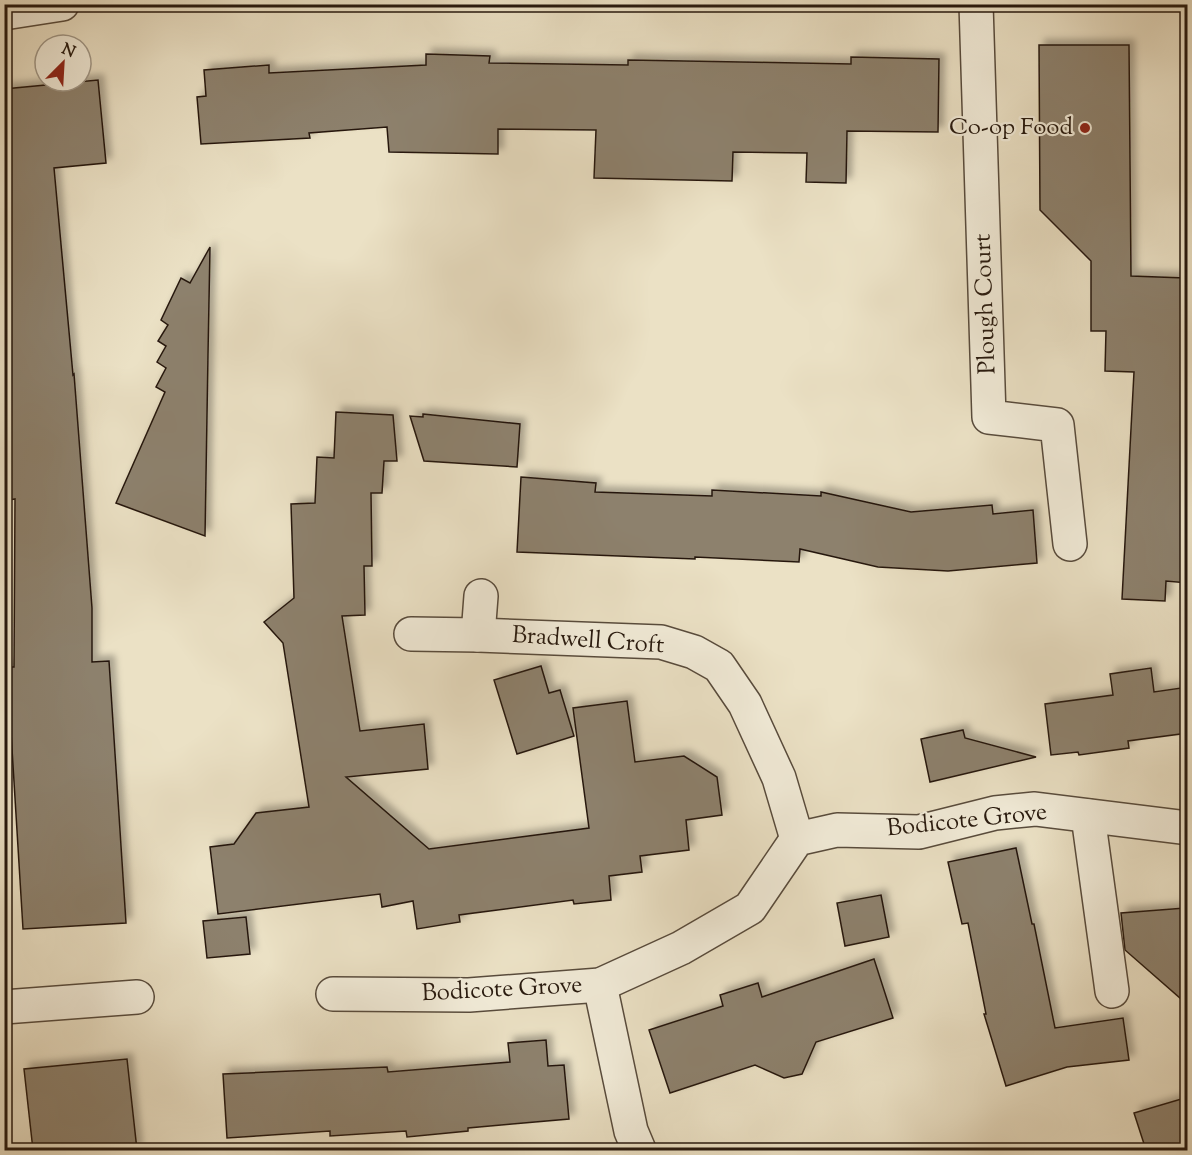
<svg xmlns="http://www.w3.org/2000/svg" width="1192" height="1155" viewBox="0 0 1192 1155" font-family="'Sorts Mill Goudy',serif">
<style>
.building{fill:#8d816d;stroke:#27190e;stroke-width:1.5;filter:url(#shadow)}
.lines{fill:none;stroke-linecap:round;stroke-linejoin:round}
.minor-casing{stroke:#584b3c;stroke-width:36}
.minor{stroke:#f2ecd9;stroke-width:33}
.poi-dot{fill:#8f2418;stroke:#f2ecd9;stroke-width:2}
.labels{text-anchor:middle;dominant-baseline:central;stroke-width:4.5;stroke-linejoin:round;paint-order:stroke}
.poi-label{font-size:24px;fill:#27190e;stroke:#f2ecd9;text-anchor:end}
.street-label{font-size:24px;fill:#27190e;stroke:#f2ecd9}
</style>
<defs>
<filter id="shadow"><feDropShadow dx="5.5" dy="-5.5" stdDeviation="3" flood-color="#0004"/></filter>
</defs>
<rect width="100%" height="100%" fill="#ebe1c5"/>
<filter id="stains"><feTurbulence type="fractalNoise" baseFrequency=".00333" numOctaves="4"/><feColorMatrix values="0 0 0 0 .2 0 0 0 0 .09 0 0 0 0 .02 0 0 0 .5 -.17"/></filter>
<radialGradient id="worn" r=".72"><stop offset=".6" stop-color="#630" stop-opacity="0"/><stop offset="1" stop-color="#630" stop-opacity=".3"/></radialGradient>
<g class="building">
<path d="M1039 45H1129L1131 276 1185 278 1183 389 1188 390V583L1166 581 1165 601 1122 599 1134 372 1105 371 1106 331H1091V261L1040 210Z"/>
<path d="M426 54 490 56 489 63 628 65V60L851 64V57L939 59 938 132 847 131 846 183 806 182 807 153 733 152 732 181 594 178 596 130 498 129V154L389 152 387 127 309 133 310 138 201 144 197 97 206 96 204 70 269 65V73L426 65Z"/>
<path d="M98 80 106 163 54 168 73 375 74 374 92 608V662L109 661 126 923 23 929 7 667H14L15 499 9 500 4 445V89Z"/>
<path d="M210 247 208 354 205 536 116 503 165 392 156 387 166 368 157 362 166 346 158 341 168 325 161 320 181 278 190 283Z"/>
<path d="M336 412 393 415 397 461H384L382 493H371L372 566H364L365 615 342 616 360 731 424 724 428 769 346 777 429 849 589 828 573 708 627 701 635 762 684 756 717 777 722 815 686 820 689 850 640 856 642 872 609 876 611 900 574 904 573 900 459 915 460 922 417 929 413 901 382 907 380 894 218 914 210 847 234 844 256 813 309 807 283 643 264 622 294 598 291 504 315 503 317 457 334 458Z"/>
<path d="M423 414 520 424 517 467 424 461 410 416 423 417Z"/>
<path d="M521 477 596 483 595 492 712 496V490L821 496V492L911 512 992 505 993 514 1033 510 1037 563 948 571 878 567 800 549 799 562 695 557V559L517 552Z"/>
<path d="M541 666 549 693 560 690 574 736 517 754 494 680Z"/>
<path d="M1151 668 1154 692 1188 687V733L1128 741 1129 748 1079 755 1078 752 1051 755 1045 704 1113 695 1110 674Z"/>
<path d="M963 730 965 738 1036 757 930 782 921 739Z"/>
<path d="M1016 848 1032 924H1034L1055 1028 1123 1018 1129 1060 1067 1067 1006 1086 984 1014H986L968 923 962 924 948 862Z"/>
<path d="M881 895 889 937 845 946 837 903Z"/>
<path d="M1185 908 1188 936V1005L1125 950 1121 913Z"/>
<path d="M246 917 250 954 207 958 203 921Z"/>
<path d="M874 959 893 1018 816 1042 802 1074 784 1078 755 1065 670 1093 649 1030 723 1006 720 995 758 983 762 997Z"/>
<path d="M546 1040 548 1066 564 1065 569 1119 468 1128V1131L407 1137 406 1131 330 1136V1131L227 1138 223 1074 387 1067 388 1072 510 1062 508 1043Z"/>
<path d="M127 1059 137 1150H33L24 1069Z"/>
<path d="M1188 1097V1150H1146L1134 1113Z"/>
</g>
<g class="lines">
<g class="minor-casing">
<g id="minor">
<path d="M976 4 989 417 1057 425 1070 544"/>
<path d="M4 13 62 4"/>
<path d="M481 596 478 635 661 642 694 652 719 666 745 704 779 778 797 839"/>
<path d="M411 634 478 635"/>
<path d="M1088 816 1112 991"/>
<path d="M600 985 631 1131 639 1150"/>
<path d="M333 994 469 995 600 985 681 948 750 908 797 839 837 830 919 832 995 813 1035 809 1188 828"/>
<path d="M4 1007 137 997"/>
</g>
</g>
<use href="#minor" class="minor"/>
</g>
<circle class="poi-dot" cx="1085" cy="128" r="6"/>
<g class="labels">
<g class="poi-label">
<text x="1073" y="128">Co-op Food</text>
</g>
<g class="street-label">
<text transform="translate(986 304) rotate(-92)">Plough Court</text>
<text transform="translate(588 641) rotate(4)">Bradwell Croft</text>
<text transform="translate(967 821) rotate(-6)">Bodicote Grove</text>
<text transform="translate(502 990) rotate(-3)">Bodicote Grove</text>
</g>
</g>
<rect width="1192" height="1155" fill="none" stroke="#ebe1c5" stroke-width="24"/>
<rect x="6" y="6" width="1180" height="1143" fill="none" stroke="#27190e" stroke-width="3"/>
<rect x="12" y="12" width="1168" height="1131" fill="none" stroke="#27190e" stroke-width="1.5"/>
<g transform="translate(63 63) rotate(24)"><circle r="28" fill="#f2ecd9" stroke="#a19888" stroke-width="1.5"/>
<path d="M0-4.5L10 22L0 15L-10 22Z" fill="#8f2418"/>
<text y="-9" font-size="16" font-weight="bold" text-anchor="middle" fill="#27190e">N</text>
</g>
<rect width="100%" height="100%" filter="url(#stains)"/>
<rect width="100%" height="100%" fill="url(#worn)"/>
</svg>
